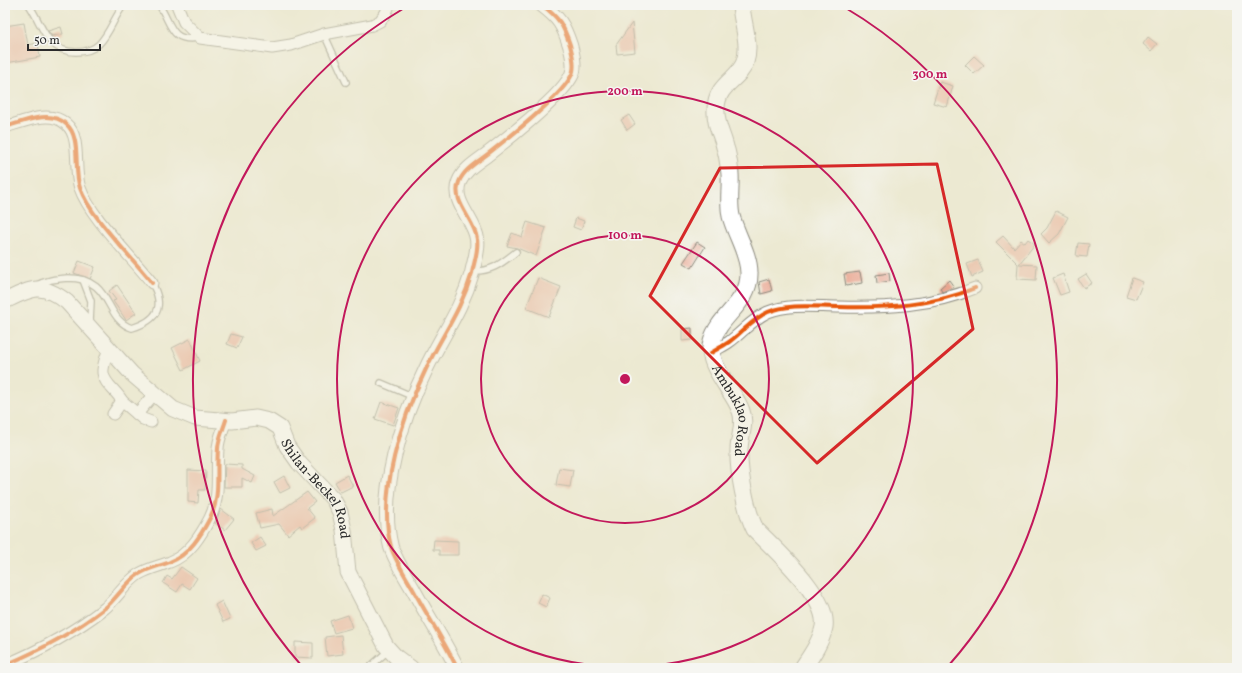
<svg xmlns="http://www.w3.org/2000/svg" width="1242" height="673" viewBox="0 0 1242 673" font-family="Vollkorn,serif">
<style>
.building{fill:#e9a58f}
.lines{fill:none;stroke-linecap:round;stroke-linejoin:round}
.service-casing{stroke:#8c8a7e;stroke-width:8}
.minor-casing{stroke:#8c8a7e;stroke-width:13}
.tertiary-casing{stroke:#8c8a7e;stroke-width:16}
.secondary-casing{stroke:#8c8a7e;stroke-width:17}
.primary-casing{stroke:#8c8a7e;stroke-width:19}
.service{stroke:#fff;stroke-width:5.5}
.minor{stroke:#fff;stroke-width:11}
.tertiary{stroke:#fff;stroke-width:14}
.secondary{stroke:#fff;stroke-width:15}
.primary{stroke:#fff;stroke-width:17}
.cycleway-casing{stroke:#f6f6f2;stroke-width:6}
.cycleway{stroke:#e8590c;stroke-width:4}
.marked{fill:none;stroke:#d62828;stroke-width:3;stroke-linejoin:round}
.ring{fill:none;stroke:#c2185b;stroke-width:2}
.labels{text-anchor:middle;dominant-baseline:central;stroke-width:3;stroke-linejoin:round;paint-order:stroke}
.street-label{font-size:14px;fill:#2b2b2b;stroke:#f6f6f2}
.centre{fill:#c2185b;stroke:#f6f6f2;stroke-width:2}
.ring-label{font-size:12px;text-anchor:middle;font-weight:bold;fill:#c2185b;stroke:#f6f6f2;stroke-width:3;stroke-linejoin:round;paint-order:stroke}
</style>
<rect width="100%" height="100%" fill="#f6f6f2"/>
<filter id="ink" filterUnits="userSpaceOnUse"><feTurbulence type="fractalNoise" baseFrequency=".025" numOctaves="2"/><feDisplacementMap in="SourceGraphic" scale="8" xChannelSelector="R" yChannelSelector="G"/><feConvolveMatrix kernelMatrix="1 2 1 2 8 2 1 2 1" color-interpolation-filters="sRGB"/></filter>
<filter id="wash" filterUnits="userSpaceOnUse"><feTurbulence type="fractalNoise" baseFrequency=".012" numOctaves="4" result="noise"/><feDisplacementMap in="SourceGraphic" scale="16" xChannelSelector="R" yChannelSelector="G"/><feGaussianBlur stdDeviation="0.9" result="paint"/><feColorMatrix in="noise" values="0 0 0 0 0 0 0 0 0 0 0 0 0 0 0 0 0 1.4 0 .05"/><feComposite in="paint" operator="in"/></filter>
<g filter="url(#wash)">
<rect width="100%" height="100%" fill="#ece9d2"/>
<g id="blocks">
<g class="building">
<path d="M24 23 28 45 38 43 40 57 6 63 5 26Z"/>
<path d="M632 23 635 52 617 54 616 45Z"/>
<path d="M61 27 63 34 52 36 48 31Z"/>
<path d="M1148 37 1157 44 1151 51 1143 44Z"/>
<path d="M974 56 984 65 974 74 965 65Z"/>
<path d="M940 82 953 86 947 107 933 103Z"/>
<path d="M629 115 635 124 627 130 621 120Z"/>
<path d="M1056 211 1068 217 1059 234 1049 243 1041 234 1047 228Z"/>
<path d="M576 218 584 221 581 230 573 227Z"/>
<path d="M527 222 546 228 536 256 517 248 507 246 512 233 522 237Z"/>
<path d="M1003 236 1014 248 1021 240 1025 243 1028 239 1035 244 1019 264 1037 265 1036 280 1017 279 1018 264 996 242Z"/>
<path d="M697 242 705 247 692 268 683 263Z"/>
<path d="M1078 243 1089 244 1087 257 1076 256Z"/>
<path d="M978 260 983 272 972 277 967 264Z"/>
<path d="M79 261 95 267 90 279 74 273Z"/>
<path d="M860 272 862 283 846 286 844 274Z"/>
<path d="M889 273 890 281 877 283 876 275Z"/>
<path d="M1063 274 1069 292 1060 295 1053 278Z"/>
<path d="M1086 274 1092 283 1084 288 1078 279Z"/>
<path d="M538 278 561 287 549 317 526 308Z"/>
<path d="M1132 278 1143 282 1136 299 1126 296Z"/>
<path d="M769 279 772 291 761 294 759 282Z"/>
<path d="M949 280 954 287 942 292 940 288Z"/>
<path d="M117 285 136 313 126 320 113 301 116 300 109 291Z"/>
<path d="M692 328V340L682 341V329Z"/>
<path d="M231 334 242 337 237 348 227 344Z"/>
<path d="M190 339 200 361 183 370 172 348Z"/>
<path d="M381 402 399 408 393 425 375 419Z"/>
<path d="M225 464 242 465V469L255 476 252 483 242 478V487H224Z"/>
<path d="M559 468 573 470 570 487 556 485Z"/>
<path d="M188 470 206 471 205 490H199L198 503 188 502Z"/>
<path d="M347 475 353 486 341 492 335 482Z"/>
<path d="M284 476 290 488 280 493 274 482Z"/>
<path d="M307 492 315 502 307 508 315 518 302 528 300 525 288 535 279 524 260 528 256 513 272 509 273 516Z"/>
<path d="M221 509 234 519 225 530 215 523Z"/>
<path d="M260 537 266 546 256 551 251 543Z"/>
<path d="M434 540 458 541V555H439V550H433Z"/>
<path d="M181 567 197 578 190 589 182 584 177 592 163 583 167 576 172 579Z"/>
<path d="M542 594 550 598 546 607 538 603Z"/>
<path d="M222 601 230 619 223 622 215 605Z"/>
<path d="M348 615 352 628 334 633 330 621Z"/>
<path d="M341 635 343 654 327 656 325 637Z"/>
<path d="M295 642 313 643V658L295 657Z"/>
</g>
</g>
</g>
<g filter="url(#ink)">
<use href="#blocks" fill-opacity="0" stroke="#8c8a7e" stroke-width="1"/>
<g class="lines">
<g class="service-casing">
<g id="service">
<path d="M29 5C43 25 46 52 76 52 84 52 93 50 99 44 110 33 114 17 124 5"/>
<path d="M159 5C172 24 170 43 199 38"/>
<path d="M324 34 346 82"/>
<path d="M472 271C492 272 502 263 516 252"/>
<path d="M83 280 91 301 90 322"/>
<path d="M35 286C45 280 56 279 68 278 114 278 103 319 132 328 158 320 165 307 152 283"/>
<path d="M381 383 414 397"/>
<path d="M371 666 389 650"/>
</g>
</g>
<g class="minor-casing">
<g id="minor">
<path d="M177 5 184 22 200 38 272 48 291 45 324 34 372 25 380 21 386 13 389 5"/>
<path d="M5 127C23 122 50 109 66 124 82 137 73 169 80 188 90 217 132 257 152 283"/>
<path d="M109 348C107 355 102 366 103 373 104 384 117 391 122 401L113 414"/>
<path d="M711 353C717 349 723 346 729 342 742 333 752 319 768 312 790 303 816 307 840 307 885 308 933 306 975 288"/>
<path d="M122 401 143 419 151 422"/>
<path d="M137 414 154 394"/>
<path d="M5 665C41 650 74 632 105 608 117 598 126 582 139 574 149 568 160 566 170 562 189 555 201 535 210 518 221 496 216 473 218 449 218 440 223 430 226 420"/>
</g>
</g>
<g class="tertiary-casing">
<path id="tertiary" d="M457 668C444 641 428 617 414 591 406 577 396 562 391 547 377 493 402 418 426 369 442 335 461 311 472 273 474 262 479 250 477 239 475 220 451 202 459 182 464 169 479 161 489 153 507 139 569 91 573 71 575 62 572 53 570 45 563 24 559 18 542 5"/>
</g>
<g class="secondary-casing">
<g id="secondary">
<path id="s1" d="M5 301C32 288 41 282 67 302L132 374 173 409 195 418 232 421 256 418 269 421 280 428 287 446 299 463 333 499 340 512 344 530 348 572 386 646 396 657 411 668"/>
</g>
</g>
<g class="primary-casing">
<g id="primary">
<path id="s2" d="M741 5C742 23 751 44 745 62 739 80 716 84 716 109 715 124 722 134 725 147 728 155 729 165 730 174 731 187 728 202 731 216 736 235 749 254 749 273 750 303 719 315 712 341 705 365 734 390 741 411 746 424 739 437 739 450 738 470 746 512 755 529 775 550 829 597 824 627 821 642 811 656 803 668"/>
</g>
</g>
<use href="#service" class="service"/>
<use href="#minor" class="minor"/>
<use href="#tertiary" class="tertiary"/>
<use href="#secondary" class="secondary"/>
<use href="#primary" class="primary"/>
<g class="cycleway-casing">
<g id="cycleway">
<path d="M5 127C23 122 50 109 66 124 82 137 73 169 80 188 90 217 132 257 152 283"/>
<path d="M711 353C717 349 723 346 729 342 742 333 752 319 768 312 790 303 816 307 840 307 885 308 933 306 975 288"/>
<path d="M5 665C41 650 74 632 105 608 117 598 126 582 139 574 149 568 160 566 170 562 189 555 201 535 210 518 221 496 216 473 218 449 218 440 223 430 226 420"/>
<path d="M457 668C444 641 428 617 414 591 406 577 396 562 391 547 377 493 402 418 426 369 442 335 461 311 472 273 474 262 479 250 477 239 475 220 451 202 459 182 464 169 479 161 489 153 507 139 569 91 573 71 575 62 572 53 570 45 563 24 559 18 542 5"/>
</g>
</g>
<use href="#cycleway" class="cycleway"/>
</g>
</g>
<path d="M0 0H1242V673H0ZM937 164 973 329 817 463 650 296 720 168Z" fill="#ece9d2" fill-opacity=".55" fill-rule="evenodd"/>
<path class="marked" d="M937 164 973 329 817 463 650 296 720 168Z"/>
<g class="ring">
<circle cx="625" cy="379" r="144"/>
<circle cx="625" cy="379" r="288"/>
<path d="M301 665A432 432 0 0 1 406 7M844 7A432 432 0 0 1 949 665"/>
</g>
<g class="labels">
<g class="street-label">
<text stroke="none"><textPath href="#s2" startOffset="437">Ambuklao Road</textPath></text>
<text stroke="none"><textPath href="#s1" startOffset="402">Shilan-Beckel Road</textPath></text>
</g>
</g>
<circle cx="625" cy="379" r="6" class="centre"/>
<g class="ring-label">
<text x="930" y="78">300 m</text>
<text x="625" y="95">200 m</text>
<text x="625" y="239">100 m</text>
</g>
<rect width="1242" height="673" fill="none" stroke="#f6f6f2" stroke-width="20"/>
<path d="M28 44v6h72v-6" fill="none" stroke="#2b2b2b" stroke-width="2"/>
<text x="34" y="44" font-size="12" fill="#2b2b2b" stroke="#f6f6f2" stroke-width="3" paint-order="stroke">50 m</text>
</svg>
